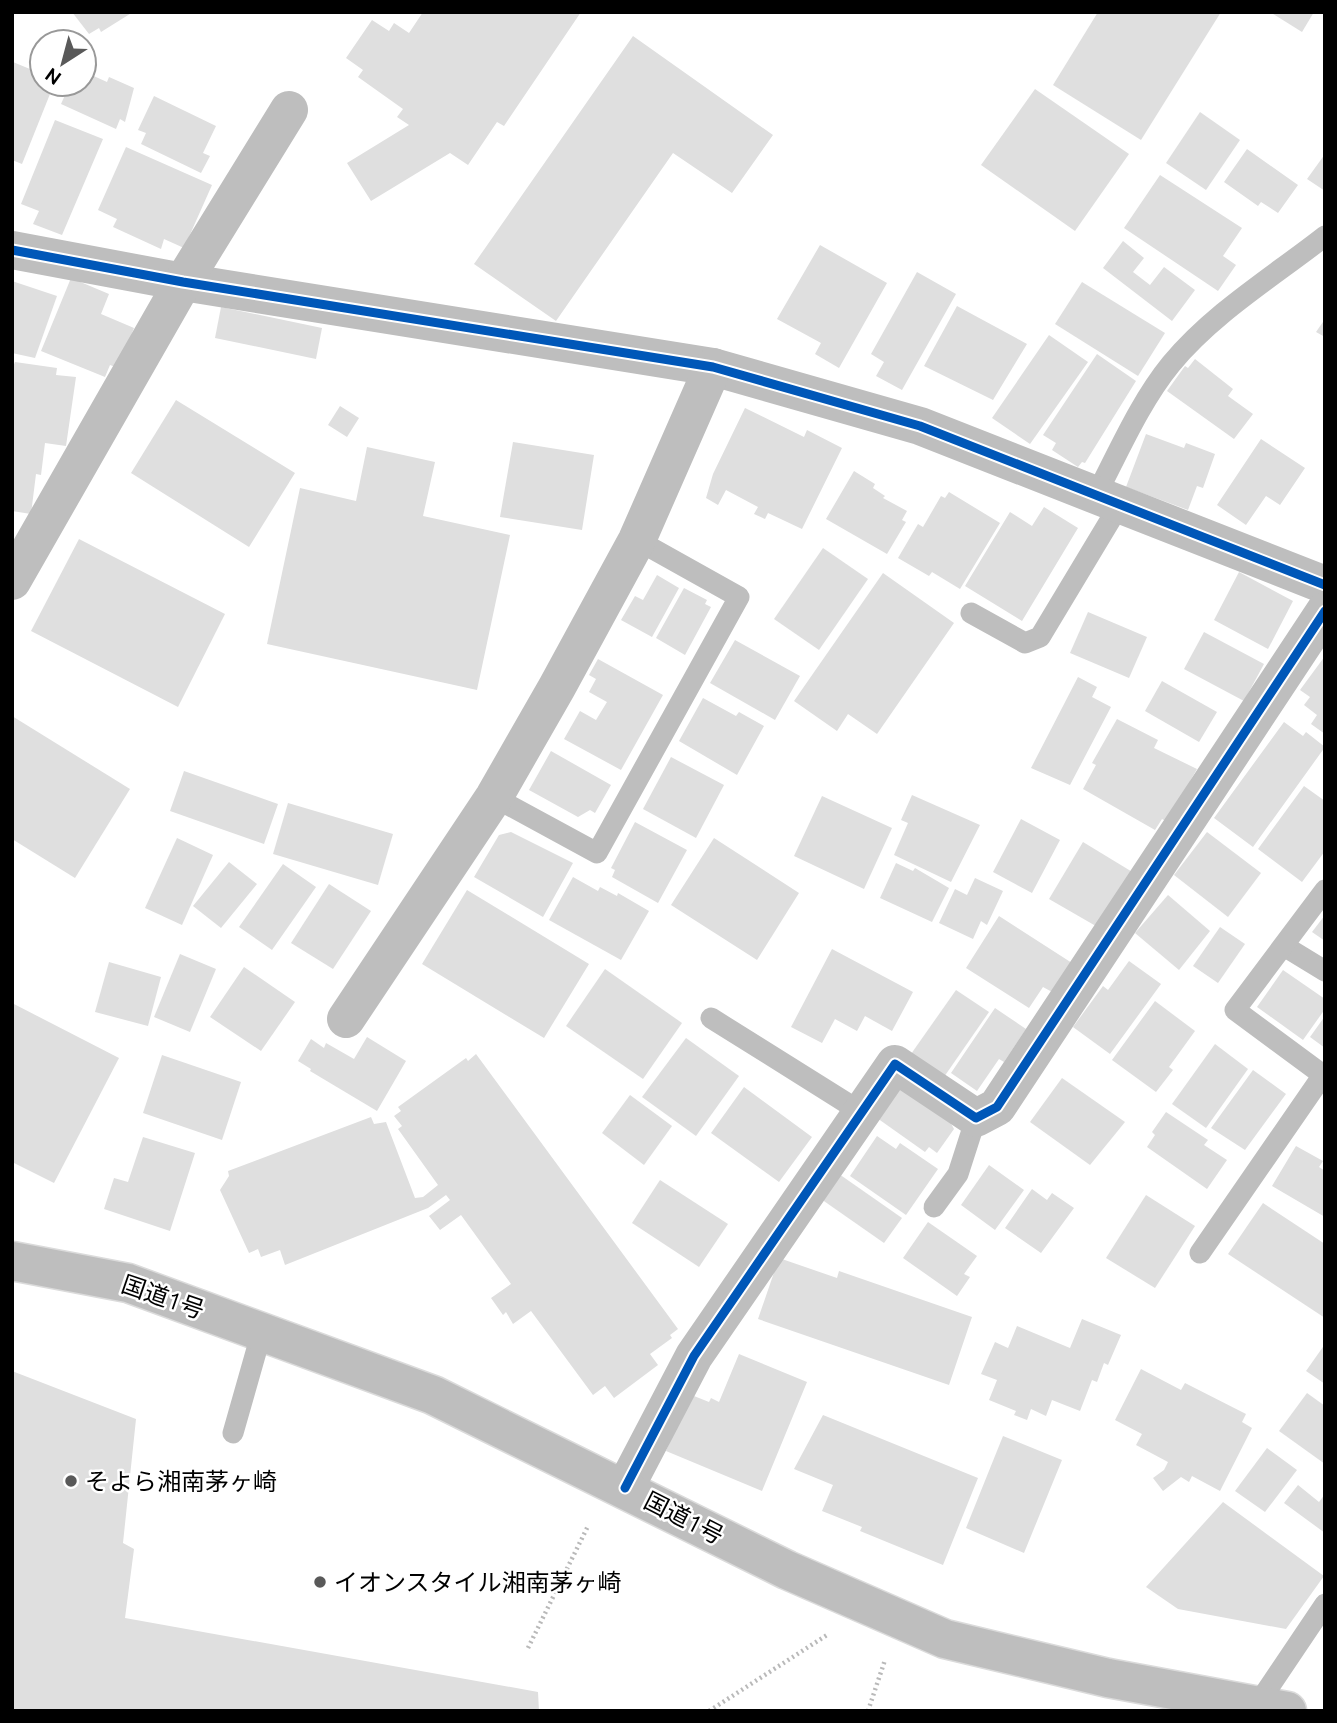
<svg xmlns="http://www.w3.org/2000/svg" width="1337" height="1723" viewBox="0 0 1337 1723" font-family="Ubuntu,'Noto Sans JP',sans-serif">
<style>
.building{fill:#dfdfdf}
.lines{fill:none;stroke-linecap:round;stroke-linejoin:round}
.highway-casing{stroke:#dbdbdb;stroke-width:41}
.path{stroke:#b9b9b9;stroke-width:4.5;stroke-dasharray:2 3.5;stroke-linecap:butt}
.lane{stroke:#bebebe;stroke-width:21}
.street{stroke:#bebebe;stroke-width:38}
.highway{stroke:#bebebe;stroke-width:38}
.cycleway-casing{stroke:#fff;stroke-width:13}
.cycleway{stroke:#0057b8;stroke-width:9}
.poi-dot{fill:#595959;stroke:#fff;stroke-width:2.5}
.labels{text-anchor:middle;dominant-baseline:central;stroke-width:5;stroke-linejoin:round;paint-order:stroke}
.street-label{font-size:24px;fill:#000;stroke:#fff}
.poi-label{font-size:24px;fill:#000;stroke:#fff;text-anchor:start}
</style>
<rect width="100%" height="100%" fill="#fff"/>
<g class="building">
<path d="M72 12H133L101 32 99 28 89 34Z"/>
<path d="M423 12H581L504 126 497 122 468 165 450 153 371 201 347 163 409 125 397 117 403 109 358 77 363 70 346 58 372 20 389 31 394 23 409 33Z"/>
<path d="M1098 12H1221L1141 140 1053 85Z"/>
<path d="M1270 12H1314L1302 32Z"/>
<path d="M633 36 773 135 732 193 673 153 556 321 474 264Z"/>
<path d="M13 62 42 74V84H54L22 164 12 160Z"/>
<path d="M87 73 107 82 109 77 134 88 125 122 120 119 116 129 61 104 70 84H84Z"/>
<path d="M1035 89 1129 154 1075 231 981 165Z"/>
<path d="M154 96 216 126 203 153 210 156 201 173 141 144 146 133 138 130Z"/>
<path d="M1200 112 1240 140 1206 190 1166 163Z"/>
<path d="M55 120 103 139 62 235 33 224 39 211 21 204Z"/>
<path d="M126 147 212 185 184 248 164 239 161 249 113 227 117 219 98 210Z"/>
<path d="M1247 149 1298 185 1278 213 1261 202 1258 206 1224 182Z"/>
<path d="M1325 154V191L1307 179Z"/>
<path d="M1160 175 1242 228 1223 256 1236 265 1218 291 1124 228Z"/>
<path d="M1123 241 1144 258 1133 272 1150 285 1164 267 1195 290 1172 321 1103 268Z"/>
<path d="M820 245 887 283 839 368 815 354 821 343 777 319Z"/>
<path d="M917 272 956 294 902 390 876 376 884 362 871 354Z"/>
<path d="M71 278 109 294 101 314 134 328 118 368 110 365 105 377 41 351Z"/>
<path d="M12 281 57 296 35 358 12 353Z"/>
<path d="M1082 282 1165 333 1138 376 1055 324Z"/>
<path d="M957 306 1027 344 993 400 924 366Z"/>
<path d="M221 307 322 328 316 359 215 338Z"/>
<path d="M1325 319V337L1316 332Z"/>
<path d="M1049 335 1088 362 1030 444 992 418Z"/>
<path d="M1097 354 1136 381 1085 463 1082 462 1078 467 1052 450 1056 443 1043 435Z"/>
<path d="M1195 359 1233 389 1228 396 1253 414 1234 439 1167 391 1185 366 1188 368Z"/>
<path d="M15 362 57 368 56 375 76 377 66 446 45 443 41 475 36 474 31 514 12 511V369Z"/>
<path d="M176 400 295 473 249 547 131 473Z"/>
<path d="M340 406 359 418 347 437 328 425Z"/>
<path d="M745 408 804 437 807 430 842 448 802 529 768 513 765 519 754 514 758 507 726 490 718 505 706 498 713 474Z"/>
<path d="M1146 434 1184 448 1186 443 1215 454 1203 488 1197 486 1188 510 1126 487Z"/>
<path d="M1261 439 1305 468 1280 505 1266 496 1246 525 1217 505Z"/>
<path d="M513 442 594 455 582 530 500 517Z"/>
<path d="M367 447 435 462 423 516 510 535 477 690 267 644 300 488 356 501Z"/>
<path d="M854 471 875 484 873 488 885 496 883 498 907 511 902 520 906 522 887 554 826 519Z"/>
<path d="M949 492 1000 523 960 589 932 572 929 576 898 558 918 524 923 527 941 496 945 498Z"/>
<path d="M1044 507 1078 528 1022 621 965 586 1010 512 1032 526Z"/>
<path d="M79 539 225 614 178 707 31 631Z"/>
<path d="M823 548 868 579 819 650 774 619Z"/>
<path d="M1239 572 1293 601 1268 649 1214 620Z"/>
<path d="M883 573 954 623 877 734 848 714 837 731 794 701Z"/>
<path d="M657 575 679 588 652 637 621 620 635 596 643 600Z"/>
<path d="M684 588 707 600 705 604 711 607 685 655 656 638Z"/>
<path d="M1088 612 1147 637 1129 678 1070 653Z"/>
<path d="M1204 632 1264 664 1244 701 1184 669Z"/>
<path d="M735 640 800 676 775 720 710 683Z"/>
<path d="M1325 656V734L1311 724 1317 715 1304 705 1310 697 1300 690Z"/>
<path d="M598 659 663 695 621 770 564 739 580 711 596 720 607 702 589 692 596 679 589 675Z"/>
<path d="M1078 677 1097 687 1092 697 1111 707 1070 785 1031 768Z"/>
<path d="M1162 681 1217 712 1199 742 1145 711Z"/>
<path d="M703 698 736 716 739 712 764 726 737 775 679 741Z"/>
<path d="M12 716 130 789 75 878 12 839Z"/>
<path d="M1117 719 1158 740 1154 748 1197 769 1190 781 1194 783 1171 824 1162 819 1155 830 1083 789 1096 765 1092 763Z"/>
<path d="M1284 722 1303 736 1306 732 1325 747 1253 847 1214 818Z"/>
<path d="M551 751 611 785 595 813 590 810 578 817 529 790Z"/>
<path d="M671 757 724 785 696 838 643 809Z"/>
<path d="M184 771 278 804 264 844 170 811Z"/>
<path d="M1304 786 1325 801V851L1302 882 1258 849Z"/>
<path d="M912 795 980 825 951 882 894 855 908 823 901 820Z"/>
<path d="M822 796 892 828 864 889 794 856Z"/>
<path d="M288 803 393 834 378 885 273 854Z"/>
<path d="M1021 819 1060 840 1032 893 993 872Z"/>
<path d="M635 822 687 850 658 903 612 877 615 870 611 868Z"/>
<path d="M511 832 573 863 543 917 474 877 499 835Z"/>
<path d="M1207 832 1261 873 1228 917 1174 875Z"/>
<path d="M177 838 213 855 182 925 145 908Z"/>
<path d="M714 838 799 893 757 960 671 905Z"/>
<path d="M1083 842 1134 873 1101 929 1049 899Z"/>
<path d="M229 862 257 884 221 928 193 906Z"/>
<path d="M896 863 913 871 915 868 949 888 932 922 880 898Z"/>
<path d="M283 864 316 887 272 950 239 927Z"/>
<path d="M573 877 598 891 600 887 617 896 618 893 649 911 621 960 549 920Z"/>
<path d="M975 878 1003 891 987 925 981 921 973 939 939 923 955 889 967 895Z"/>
<path d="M329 884 371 911 333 969 291 943Z"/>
<path d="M467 890 589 964 544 1038 422 964Z"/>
<path d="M1168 895 1210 931 1179 970 1135 933Z"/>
<path d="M1325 915V941L1312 932Z"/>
<path d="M999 916 1072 963 1054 993 1043 987 1029 1008 966 968Z"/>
<path d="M1220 927 1245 944 1218 983 1193 966Z"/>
<path d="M832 949 913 992 892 1031 865 1016 857 1031 835 1019 822 1043 791 1027Z"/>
<path d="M180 954 216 969 190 1032 154 1017Z"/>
<path d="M1129 961 1161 984 1110 1054 1073 1027 1103 986 1108 990Z"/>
<path d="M109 962 161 977 148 1026 95 1012Z"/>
<path d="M244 967 295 1002 261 1051 210 1017Z"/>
<path d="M605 969 682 1023 643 1079 566 1026Z"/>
<path d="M1283 970 1325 999V1009L1303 1040 1257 1007Z"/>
<path d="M956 990 989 1012 944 1077 911 1054Z"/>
<path d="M1155 1001 1195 1031 1169 1067 1173 1070 1156 1092 1112 1060Z"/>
<path d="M12 1003 119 1058 54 1183 12 1162Z"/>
<path d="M995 1008 1026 1029 1004 1062 999 1059 977 1091 951 1073Z"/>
<path d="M1325 1016V1048L1310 1037Z"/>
<path d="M367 1037 406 1061 377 1111 310 1071 311 1069 298 1061 311 1039 324 1048 326 1043 354 1059Z"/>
<path d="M686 1038 739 1076 696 1136 642 1097Z"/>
<path d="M1215 1044 1248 1069 1206 1128 1172 1104Z"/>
<path d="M476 1054 678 1329 670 1335 672 1338 650 1354 658 1365 614 1398 605 1386 593 1395 531 1311 513 1324 506 1312 503 1315 491 1298 511 1284 461 1215 440 1230 429 1216 450 1200 446 1195 428 1208 285 1265 280 1250 261 1257 258 1249 249 1253 220 1190 229 1176 228 1171 371 1117 374 1124 386 1122 415 1198 423 1197 438 1185 398 1129 402 1126 394 1116 401 1111 398 1107 466 1058 468 1061Z"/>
<path d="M162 1055 241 1082 222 1140 143 1113Z"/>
<path d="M1253 1070 1286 1094 1245 1150 1211 1128Z"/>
<path d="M1062 1078 1125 1122 1090 1165 1030 1122Z"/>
<path d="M900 1086 948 1118 954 1129 937 1153 929 1147 925 1152 877 1118Z"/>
<path d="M744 1087 812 1137 779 1182 711 1133Z"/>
<path d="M630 1095 672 1126 644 1165 602 1133Z"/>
<path d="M1166 1112 1208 1140 1204 1145 1227 1160 1207 1189 1147 1147 1155 1135 1152 1132Z"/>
<path d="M877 1136 896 1149 900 1143 938 1169 906 1215 850 1176Z"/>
<path d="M143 1137 195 1153 170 1231 104 1209 114 1178 128 1182Z"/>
<path d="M1296 1146 1323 1161 1319 1167 1325 1171V1217L1272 1186Z"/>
<path d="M989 1165 1024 1190 995 1230 961 1205Z"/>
<path d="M839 1174 902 1218 884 1243 821 1199Z"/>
<path d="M660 1180 728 1224 699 1267 632 1223Z"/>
<path d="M1032 1189 1047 1200 1052 1193 1074 1208 1041 1253 1005 1228Z"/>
<path d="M1146 1195 1195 1226 1155 1288 1106 1258Z"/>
<path d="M1263 1203 1325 1244V1318L1228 1254Z"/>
<path d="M928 1222 977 1256 964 1274 970 1277 957 1296 903 1258Z"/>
<path d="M779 1258 837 1278 839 1271 972 1317 949 1385 758 1319Z"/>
<path d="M1082 1319 1121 1335 1108 1365 1104 1363 1097 1382 1092 1380 1080 1411 1052 1400 1046 1416 1031 1409 1027 1420 1014 1415 1016 1411 989 1400 997 1380 981 1374 995 1342 1008 1348 1017 1326 1070 1348Z"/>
<path d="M1325 1344V1384L1306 1371Z"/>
<path d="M739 1354 807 1382 762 1491 666 1451 689 1394 709 1402 711 1398 719 1402Z"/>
<path d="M1141 1369 1181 1390 1185 1383 1246 1414 1242 1422 1252 1428 1220 1491 1192 1476 1189 1482 1181 1477 1163 1491 1153 1478 1164 1470 1168 1462 1136 1445 1142 1434 1115 1420Z"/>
<path d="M12 1371 136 1419 123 1543 134 1549 125 1618 538 1692 539 1711H12Z"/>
<path d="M1307 1393 1325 1406V1464L1279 1431Z"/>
<path d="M823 1415 978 1478 943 1565 860 1531 862 1527 822 1511 833 1485 794 1469Z"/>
<path d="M1003 1436 1062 1460 1024 1553 966 1528Z"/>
<path d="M1267 1448 1297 1470 1265 1512 1235 1491Z"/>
<path d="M1298 1485 1319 1502 1325 1494V1533L1284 1503Z"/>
<path d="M1223 1502 1324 1576 1286 1629 1178 1609 1146 1587Z"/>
</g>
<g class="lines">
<g class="highway-casing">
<path id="highway" d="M12 1261 128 1283 433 1395 787 1570 945 1639 1108 1678 1287 1711"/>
</g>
<g class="path">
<path d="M528 1648 588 1526"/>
<path d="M709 1711 827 1635"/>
<path d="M868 1711 885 1660"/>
</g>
<g class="lane">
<path d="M1096 495C1119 451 1140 402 1171 364 1213 313 1274 276 1325 236"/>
<path d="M971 613 1025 643 1040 637 1120 504"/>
<path d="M494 797 597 853 739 597 637 540"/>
<path d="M1284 946 1325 971"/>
<path d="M711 1018 861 1112"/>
<path d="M934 1207 958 1174 976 1118"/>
<path d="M1200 1253 1323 1075 1235 1010 1325 890"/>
<path d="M233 1433 262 1331"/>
<path d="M1257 1705 1325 1604"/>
</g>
<g class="street">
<path d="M12 250 183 282 713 367 920 426 1325 585"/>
<path d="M12 581 183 282 289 110"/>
<path d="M346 1019 494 797 557 687 637 540 713 367"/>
<path d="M625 1488 694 1356 895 1064 976 1118 997 1107 1325 611"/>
</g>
<use href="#highway" class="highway"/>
<g class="cycleway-casing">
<g id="cycleway">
<path d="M12 250 183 282 713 367 920 426 1325 585"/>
<path d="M625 1488 694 1356 895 1064 976 1118 997 1107 1325 611"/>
</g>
</g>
<use href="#cycleway" class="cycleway"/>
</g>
<g class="poi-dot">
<circle cx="71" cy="1481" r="7"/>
<circle cx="320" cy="1582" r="7"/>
</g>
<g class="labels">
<g class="street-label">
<text transform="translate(163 1297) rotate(19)">国道1号</text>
<text transform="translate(684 1518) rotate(27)">国道1号</text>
</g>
<g class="poi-label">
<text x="85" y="1481">そよら湘南茅ヶ崎</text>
<text x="334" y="1582">イオンスタイル湘南茅ヶ崎</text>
</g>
</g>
<rect width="1337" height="1723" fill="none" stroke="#000000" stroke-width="28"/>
<g transform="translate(63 63) rotate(216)"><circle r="33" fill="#ffffff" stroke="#999999" stroke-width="2"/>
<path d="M0-5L12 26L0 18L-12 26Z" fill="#595959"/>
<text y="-10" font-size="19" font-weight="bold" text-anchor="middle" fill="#000000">N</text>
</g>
</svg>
